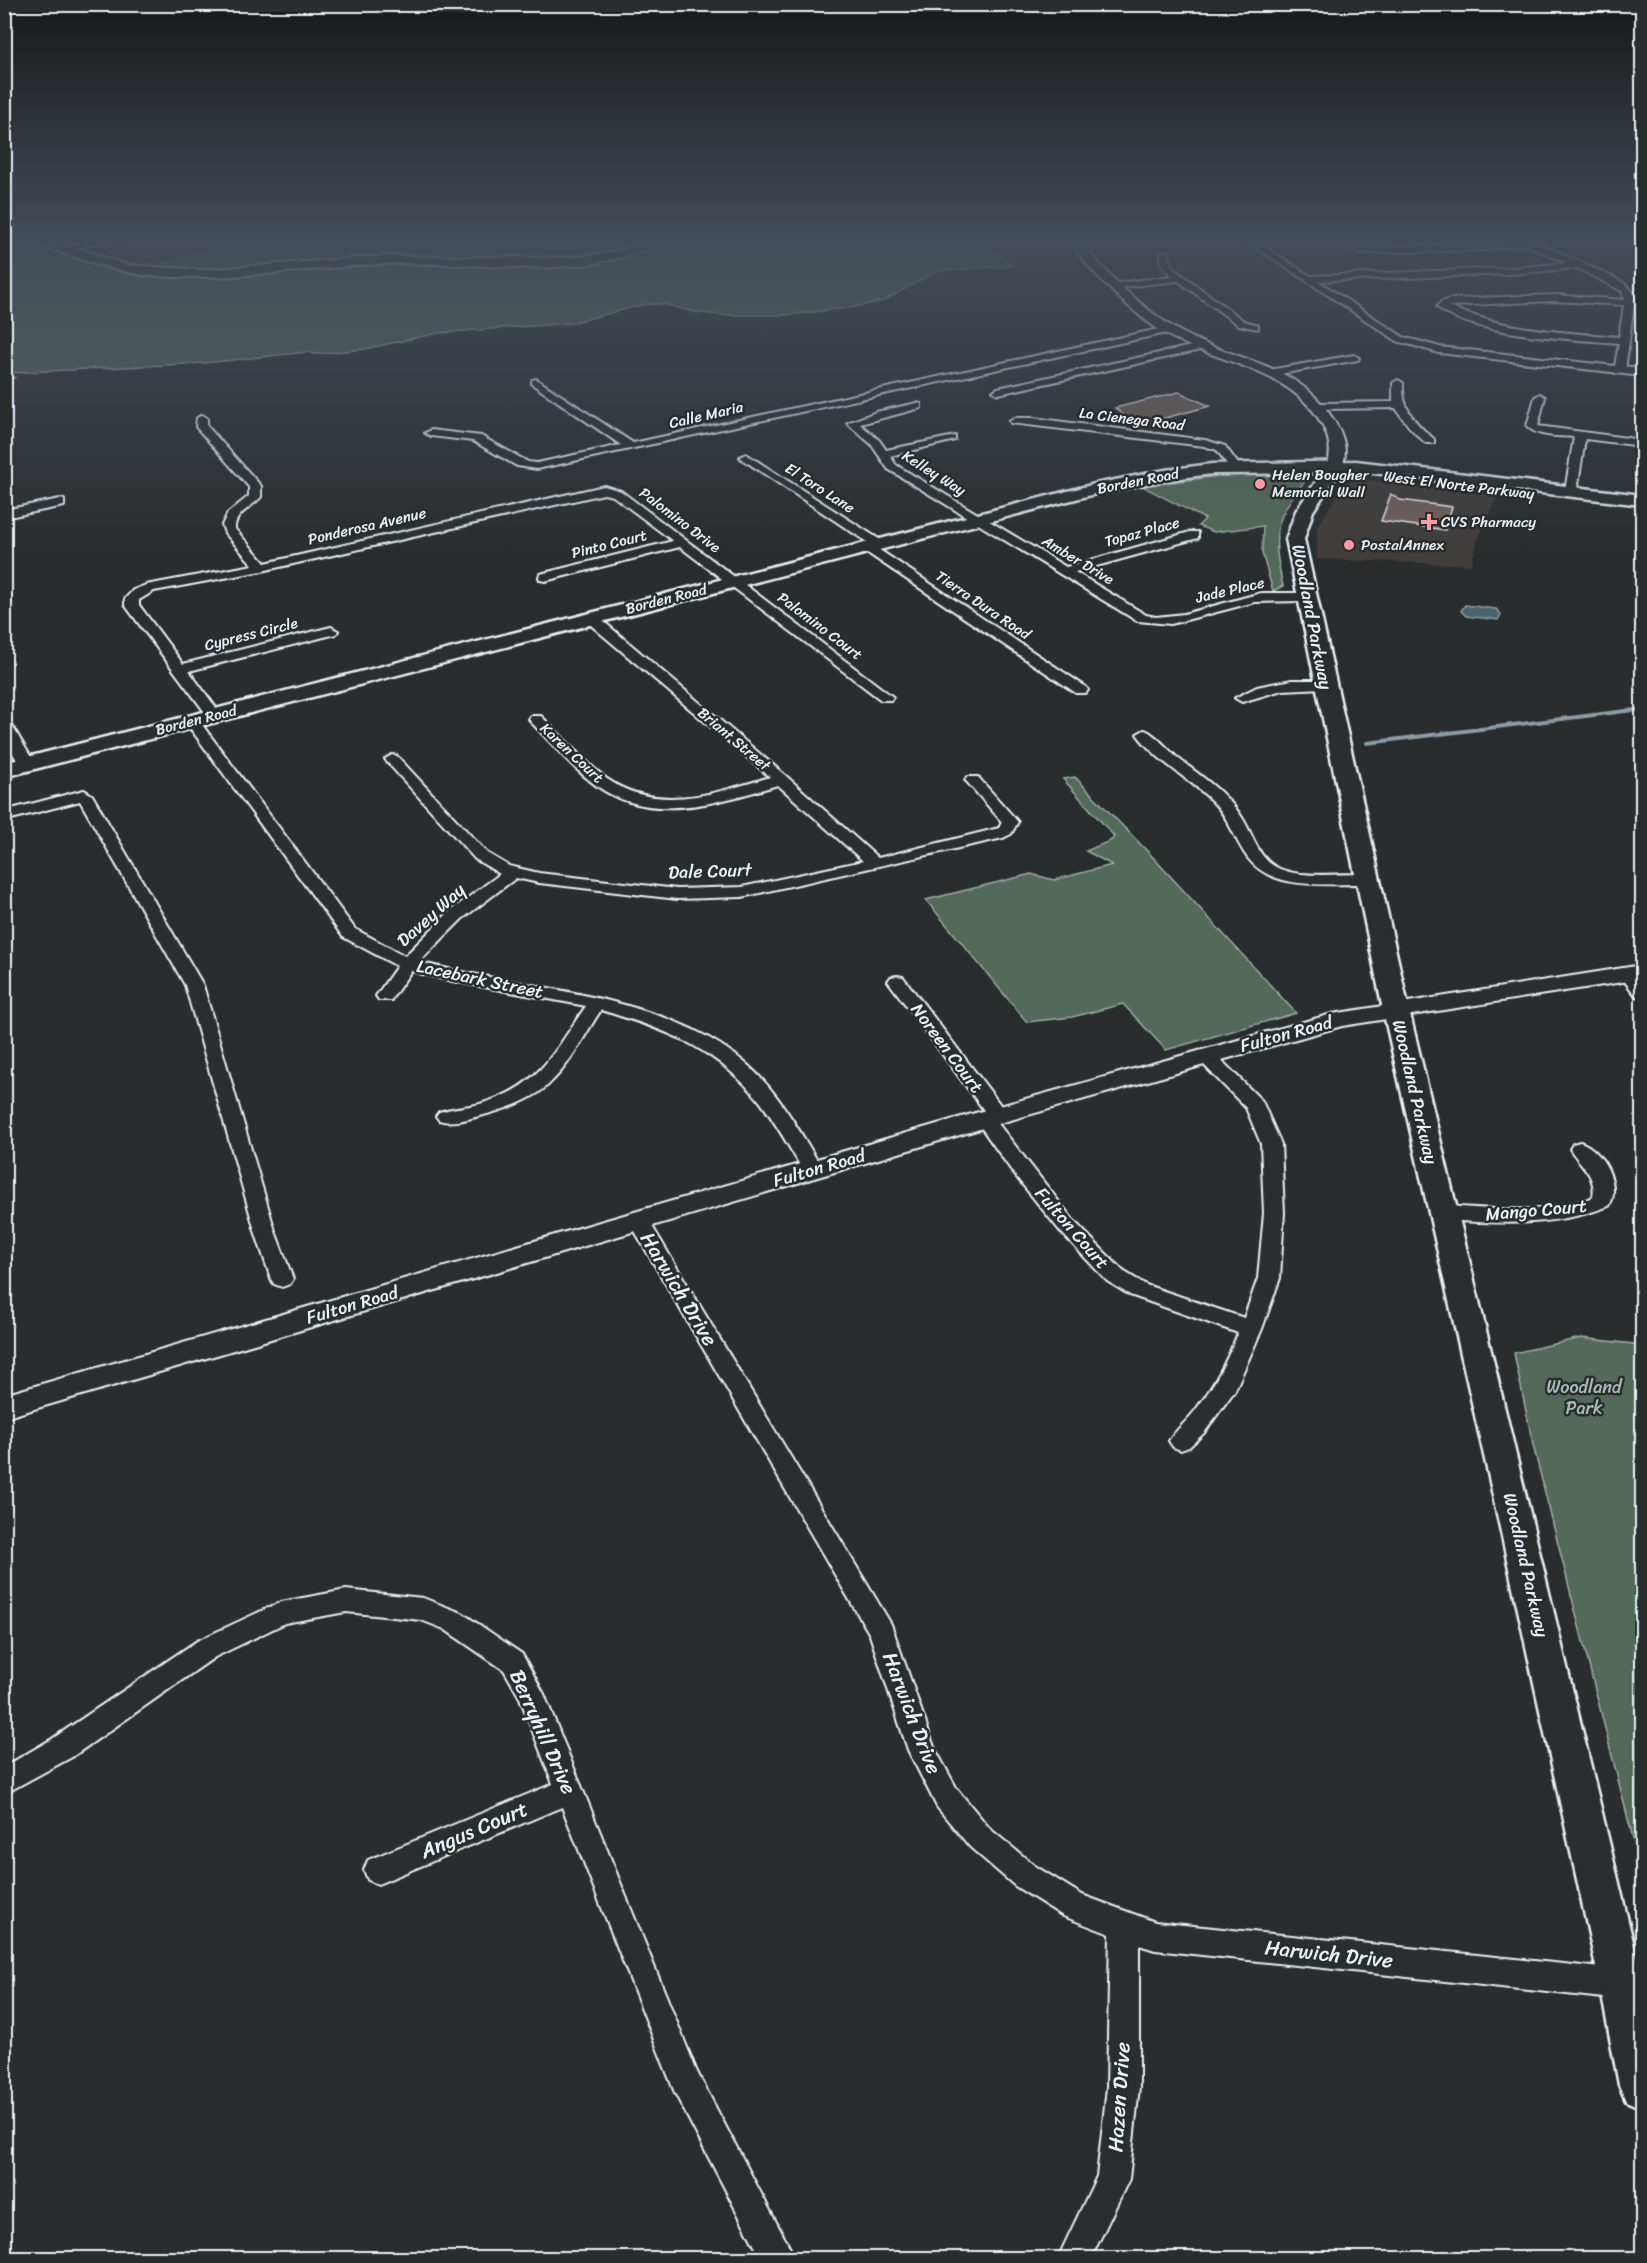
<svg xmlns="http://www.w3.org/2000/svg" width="1647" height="2263" viewBox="0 0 1647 2263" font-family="Sriracha,sans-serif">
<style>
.built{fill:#3f3c3b}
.green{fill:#526b5a;stroke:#9daea9;stroke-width:1.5}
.water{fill:#4c6570;stroke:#8a9da6;stroke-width:1.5}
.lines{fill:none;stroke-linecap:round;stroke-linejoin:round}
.stream{stroke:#8a9da6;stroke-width:4}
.building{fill:#705e58;stroke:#e8f1f8;stroke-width:1.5}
.minor-casing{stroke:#e8f1f8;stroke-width:4}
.tertiary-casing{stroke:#e8f1f8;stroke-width:4}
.secondary-casing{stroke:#e8f1f8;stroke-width:5}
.minor{fill:#2a2d2e;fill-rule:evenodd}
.tertiary{fill:#2a2d2e;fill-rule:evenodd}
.secondary{fill:#2a2d2e;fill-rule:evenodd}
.poi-dot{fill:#ff9aa2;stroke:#2a2d2e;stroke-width:2}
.labels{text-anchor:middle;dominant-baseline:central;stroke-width:5;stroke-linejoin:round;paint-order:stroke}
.far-street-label{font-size:15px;fill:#e8f1f8;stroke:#2a2d2e}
.far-poi-label{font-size:15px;fill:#e8f1f8;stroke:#2a2d2e;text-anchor:start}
.street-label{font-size:18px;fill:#e8f1f8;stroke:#2a2d2e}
.park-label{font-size:18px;fill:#acbbb9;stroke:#2a2d2e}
.near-street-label{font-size:21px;fill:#e8f1f8;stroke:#2a2d2e}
</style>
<rect width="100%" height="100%" fill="#2a2d2e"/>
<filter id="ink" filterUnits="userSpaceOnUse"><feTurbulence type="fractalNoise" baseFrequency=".0167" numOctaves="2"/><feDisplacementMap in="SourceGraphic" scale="12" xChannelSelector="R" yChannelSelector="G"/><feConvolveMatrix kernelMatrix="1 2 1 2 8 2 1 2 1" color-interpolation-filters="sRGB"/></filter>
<g filter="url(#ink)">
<path class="built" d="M1352 478 1497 496 1478 539 1471 565 1317 559V527L1348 479Z"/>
<g class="green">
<path d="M5 238H37L107 264 137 271 255 238H979L1013 266 937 271 883 301 855 307 787 315H721L694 312 663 304H646L571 323 438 333 365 349 316 354 307 352 205 363 10 373 15 378 5 379Z"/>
<path d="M1294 474 1307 479C1272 518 1272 537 1283 586L1273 591 1262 553 1263 526 1214 532 1198 526 1205 519 1142 486 1220 476Z"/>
<path d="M1075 777 1150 854 1296 1013 1166 1050 1123 1004 1072 1017 1027 1022 926 900 1031 874 1054 880 1112 865 1086 851 1112 840 1114 836 1063 779Z"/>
<path d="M1581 1338 1642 1345V1874L1533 1445 1514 1353Z"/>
</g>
<path class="water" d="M1465 605 1496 609 1501 614 1498 620 1466 616 1461 611Z"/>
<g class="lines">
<path class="stream" d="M1367 743 1642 709"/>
</g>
<g class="building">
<path d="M1179 392 1210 406 1146 423 1135 420 1131 421 1115 408Z"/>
<path d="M1391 494 1400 500 1452 507 1445 530 1381 521Z"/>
</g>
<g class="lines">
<g class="minor-casing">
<g id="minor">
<path d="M106 238H125L62 250 58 247Z"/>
<path d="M1242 238H1251L1310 276 1511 268 1567 263 1526 245 1485 250 1361 253 1344 250 1336 244 1338 238H1346L1345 243 1361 247 1485 244 1517 241 1514 238 1532 240 1615 278 1629 287 1635 296 1625 370 1620 373 1439 353 1397 341ZM1577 268 1622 291 1625 300 1554 295 1451 299 1441 302 1437 307C1471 336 1574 339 1619 343L1615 366 1440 347 1403 337 1318 281 1511 274ZM1554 301 1624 305 1619 337C1561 332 1502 330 1448 306Z"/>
<path d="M1161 252H1167L1173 268 1244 321 1258 325V329L1238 325 1178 281 1115 288V284L1118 283 1172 276 1161 263Z"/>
<path d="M1168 327 1173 330 1171 332 537 469 517 466 473 441 431 436 425 433 431 430 481 436 528 462 537 463 621 445 532 384V380L536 379 633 443Z"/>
<path d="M1201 344 1205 345V349L998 394 993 391 998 388Z"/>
<path d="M1354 355 1359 358 1358 360 1269 376 1264 373 1269 370Z"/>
<path d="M1398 380 1403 383C1401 408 1416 424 1434 439V443H1426C1414 433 1404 422 1396 408L1321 409 1316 406 1321 403 1393 402V383Z"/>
<path d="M1540 394 1545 397 1538 426 1642 440V446L1585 439 1577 491 1571 495 1567 493 1565 491 1574 437C1560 436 1536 437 1527 426L1535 397Z"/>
<path d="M917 403 921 404V408L860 424 879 440 886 450 955 436V440L890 456 896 465 1066 567 1190 532H1198V538L1075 572 1146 615 1156 617 1184 614 1261 593H1306L1313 597 1306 601 1255 602 1171 624 1137 621 888 469 871 444 847 423 876 412Z"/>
<path d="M202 415 207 418V426L261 486V497C252 507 234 514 235 529L265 563 604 486 621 491 893 697 891 700H881L680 547 545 581 540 580 539 577 540 574 673 541 613 496 604 494 262 571 154 591 139 600V605L183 664 331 627 338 631 336 634 189 671 222 716 220 719H210L125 605V599L133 590 146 585 253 565 225 533 222 525 228 513 249 496V487L196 427 197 418Z"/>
<path d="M1015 418H1033L1205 440 1225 446 1241 468 1239 470H1231L1217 450 1204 446 1011 423 1010 421Z"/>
<path d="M746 454 882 541 884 544 882 547H875L1086 687 1088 690 1086 693H1076L863 550 861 547 863 544H870L742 459 740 457Z"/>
<path d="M60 499 64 500V506L4 518V510Z"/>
<path d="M591 614 596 615 786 776 878 858 999 828 1002 822 968 783 965 780 968 777H978L1018 822 1011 834 1003 838 742 897 677 899 539 883 516 878 462 919 419 962C529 992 690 992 768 1086 789 1111 806 1142 823 1170L820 1175 813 1177 806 1175C791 1151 771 1113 753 1093 708 1044 663 1029 601 1010 586 1032 573 1060 554 1079 536 1100 506 1109 480 1116 467 1119 452 1124 439 1120L436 1116 439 1112C453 1108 467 1107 480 1104 540 1087 553 1053 586 1006L447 980 411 971 391 1000H379L376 996 397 966 343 937 185 721 192 717 197 718 355 929 405 956 450 911 500 874 475 859 387 762 385 759 392 755 397 756 487 853 509 866 539 873 677 889 742 887 863 861 778 785C720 802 652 825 597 786 572 768 552 743 531 722L529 719 531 716H541C563 737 583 761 607 779 657 814 717 793 770 777L586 621 584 618Z"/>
<path d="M1292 680H1325L1332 684 1325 688 1282 690 1242 702 1235 698 1257 687Z"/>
<path d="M4 720 11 724 35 764 32 767H22L19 764 4 738Z"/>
<path d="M1144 730C1154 732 1170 752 1179 759 1202 777 1227 793 1243 819 1254 837 1259 861 1280 869 1306 879 1341 873 1368 874L1376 879 1368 884C1328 883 1270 893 1245 854 1233 836 1228 816 1212 801 1188 777 1156 761 1137 734Z"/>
<path d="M84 790 92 795 203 985 275 1231 293 1279 290 1284 282 1287 274 1284 271 1279 255 1231 185 985 80 801 4 821V811Z"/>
<path d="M1628 969C1642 972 1642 985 1642 997L1636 996 1619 974 1622 970Z"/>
<path d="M897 976 903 977 1005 1111 1008 1115 1005 1119 996 1121 1074 1221 1123 1271 1146 1285 1244 1318 1258 1278 1264 1213 1261 1144 1246 1108 1199 1060 1197 1056 1199 1052H1213L1262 1101 1281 1144 1284 1213 1280 1278 1262 1329 1235 1390 1204 1433 1189 1447 1181 1450 1173 1447 1169 1441C1176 1429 1189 1420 1197 1408 1216 1383 1226 1362 1238 1333L1130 1295 1107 1281 1060 1231 1014 1174 978 1123 975 1119 978 1115 986 1113 888 981 891 977Z"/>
<path d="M1580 1142C1602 1149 1622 1185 1609 1206 1556 1227 1500 1224 1444 1220L1437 1218 1434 1213 1437 1208 1444 1206C1492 1209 1547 1215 1593 1197 1597 1175 1580 1165 1570 1149L1573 1144Z"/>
<path d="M639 1214 646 1216 891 1624 934 1747 957 1789 990 1829 1035 1866 1082 1895 1155 1922 1622 1970 1633 1974 1637 1985 1633 1996 1622 2000 1155 1950 1139 1945V2087L1129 2179 1091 2258H1058L1097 2176 1107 2087 1110 1934 1063 1916 1015 1886 970 1847 937 1807 908 1750 870 1635 629 1221 632 1216Z"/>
<path d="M346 1590 423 1598 462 1613 522 1654 544 1694 697 2072 795 2258H761L675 2093 562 1807 378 1884 368 1880 364 1870 368 1860 553 1784 520 1698 504 1670 444 1629 421 1620 346 1612 285 1623 215 1657 72 1757 4 1794V1767L52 1739 197 1641 281 1602Z"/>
</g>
</g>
<g class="tertiary-casing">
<g id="tertiary">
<path d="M31 238H46L128 265 202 270 385 256 565 258 600 254 630 248 654 238H669C663 243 656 245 649 248 566 283 469 259 383 264 303 268 223 283 143 275 121 272 46 251 31 238Z"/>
<path d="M1070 238H1080C1097 267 1143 308 1171 326 1230 364 1297 357 1336 424 1345 439 1349 456 1339 471H1329L1327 468C1332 452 1330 439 1322 424 1290 368 1218 364 1166 334 1139 319 1081 266 1070 238Z"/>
<path d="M1620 366 1642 368V376L1615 373 1613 370 1615 367Z"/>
<path d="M1642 965V979L1342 1026 1007 1121 4 1418V1395L989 1109 1332 1014Z"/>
</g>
</g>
<g class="secondary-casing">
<path id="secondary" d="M1356 461 1642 495V505L1356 471 1339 472 1313 511 1304 539 1409 1010 1642 1979V2108L1626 2101 1619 2085 1600 1985 1490 1482 1383 1010 1286 539 1296 511 1322 473 1212 474 1165 480 1095 494 4 777V763L1095 484 1165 470 1212 464Z"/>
</g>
<use href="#minor" class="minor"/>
<use href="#tertiary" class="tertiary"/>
<use href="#secondary" class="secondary"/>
</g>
</g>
<linearGradient id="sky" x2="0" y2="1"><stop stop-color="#171919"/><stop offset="0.43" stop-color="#444c57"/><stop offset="1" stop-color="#444c57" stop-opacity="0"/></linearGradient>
<rect width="1647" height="554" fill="url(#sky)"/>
<g class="poi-dot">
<circle cx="1260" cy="484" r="6"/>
<path d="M1426 513h6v6h6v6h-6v6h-6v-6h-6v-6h6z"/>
<circle cx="1349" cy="545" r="6"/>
</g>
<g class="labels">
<g class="far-street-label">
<text transform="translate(706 415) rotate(-13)">Calle Maria</text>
<text transform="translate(1132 419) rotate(7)">La Cienega Road</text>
<text transform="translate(934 473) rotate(32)">Kelley Way</text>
<text transform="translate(1138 481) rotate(-11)">Borden Road</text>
<text transform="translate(1459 485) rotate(7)">West El Norte Parkway</text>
<text transform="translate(820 488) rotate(33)">El Toro Lane</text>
<text transform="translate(680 520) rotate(37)">Palomino Drive</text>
<text transform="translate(367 526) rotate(-13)">Ponderosa Avenue</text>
<text transform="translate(1142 532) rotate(-15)">Topaz Place</text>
<text transform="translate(609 544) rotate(-14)">Pinto Court</text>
<text transform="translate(1078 560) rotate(31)">Amber Drive</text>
<text transform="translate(1230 590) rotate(-13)">Jade Place</text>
<text transform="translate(666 599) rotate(-14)">Borden Road</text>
<text transform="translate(983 605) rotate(34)">Tierra Dura Road</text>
<text transform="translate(820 626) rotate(37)">Palomino Court</text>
<text transform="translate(251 634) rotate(-14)">Cypress Circle</text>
<text transform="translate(196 720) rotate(-14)">Borden Road</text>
<text transform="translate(734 739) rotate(40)">Briant Street</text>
<text transform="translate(572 753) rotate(43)">Karen Court</text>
</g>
<g class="far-poi-label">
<text x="1272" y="475">Helen Bougher<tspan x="1272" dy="17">Memorial Wall</tspan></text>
<text x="1441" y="522">CVS Pharmacy</text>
<text x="1361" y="545">PostalAnnex</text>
</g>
<g class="street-label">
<text transform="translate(1312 617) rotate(79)">Woodland Parkway</text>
<text transform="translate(710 871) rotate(-2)">Dale Court</text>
<text transform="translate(431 915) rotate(-42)">Davey Way</text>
<text transform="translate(480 979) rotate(12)">Lacebark Street</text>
<text transform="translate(1286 1034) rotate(-15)">Fulton Road</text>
<text transform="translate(947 1048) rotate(53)">Noreen Court</text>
<text transform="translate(1415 1092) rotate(77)">Woodland Parkway</text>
<text transform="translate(819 1168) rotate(-16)">Fulton Road</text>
<text transform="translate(1536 1210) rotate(-5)">Mango Court</text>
<text transform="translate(1072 1228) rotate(49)">Fulton Court</text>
<text transform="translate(352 1305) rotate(-16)">Fulton Road</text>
<text transform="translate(1526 1565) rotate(77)">Woodland Parkway</text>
</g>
<g class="park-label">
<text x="1584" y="1387">Woodland<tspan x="1584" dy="21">Park</tspan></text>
</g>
<g class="near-street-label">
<text transform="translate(679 1289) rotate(59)">Harwich Drive</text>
<text transform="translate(912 1713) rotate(69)">Harwich Drive</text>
<text transform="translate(543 1732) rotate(66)">Berryhill Drive</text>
<text transform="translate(474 1830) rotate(-23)">Angus Court</text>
<text transform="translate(1329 1954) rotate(6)">Harwich Drive</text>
<text transform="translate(1119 2097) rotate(-86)">Hazen Drive</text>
</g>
</g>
<rect width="1647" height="2263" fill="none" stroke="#2a2d2e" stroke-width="24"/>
<rect x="12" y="12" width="1623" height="2239" fill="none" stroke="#e8f1f8" stroke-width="2" filter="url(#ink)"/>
</svg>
